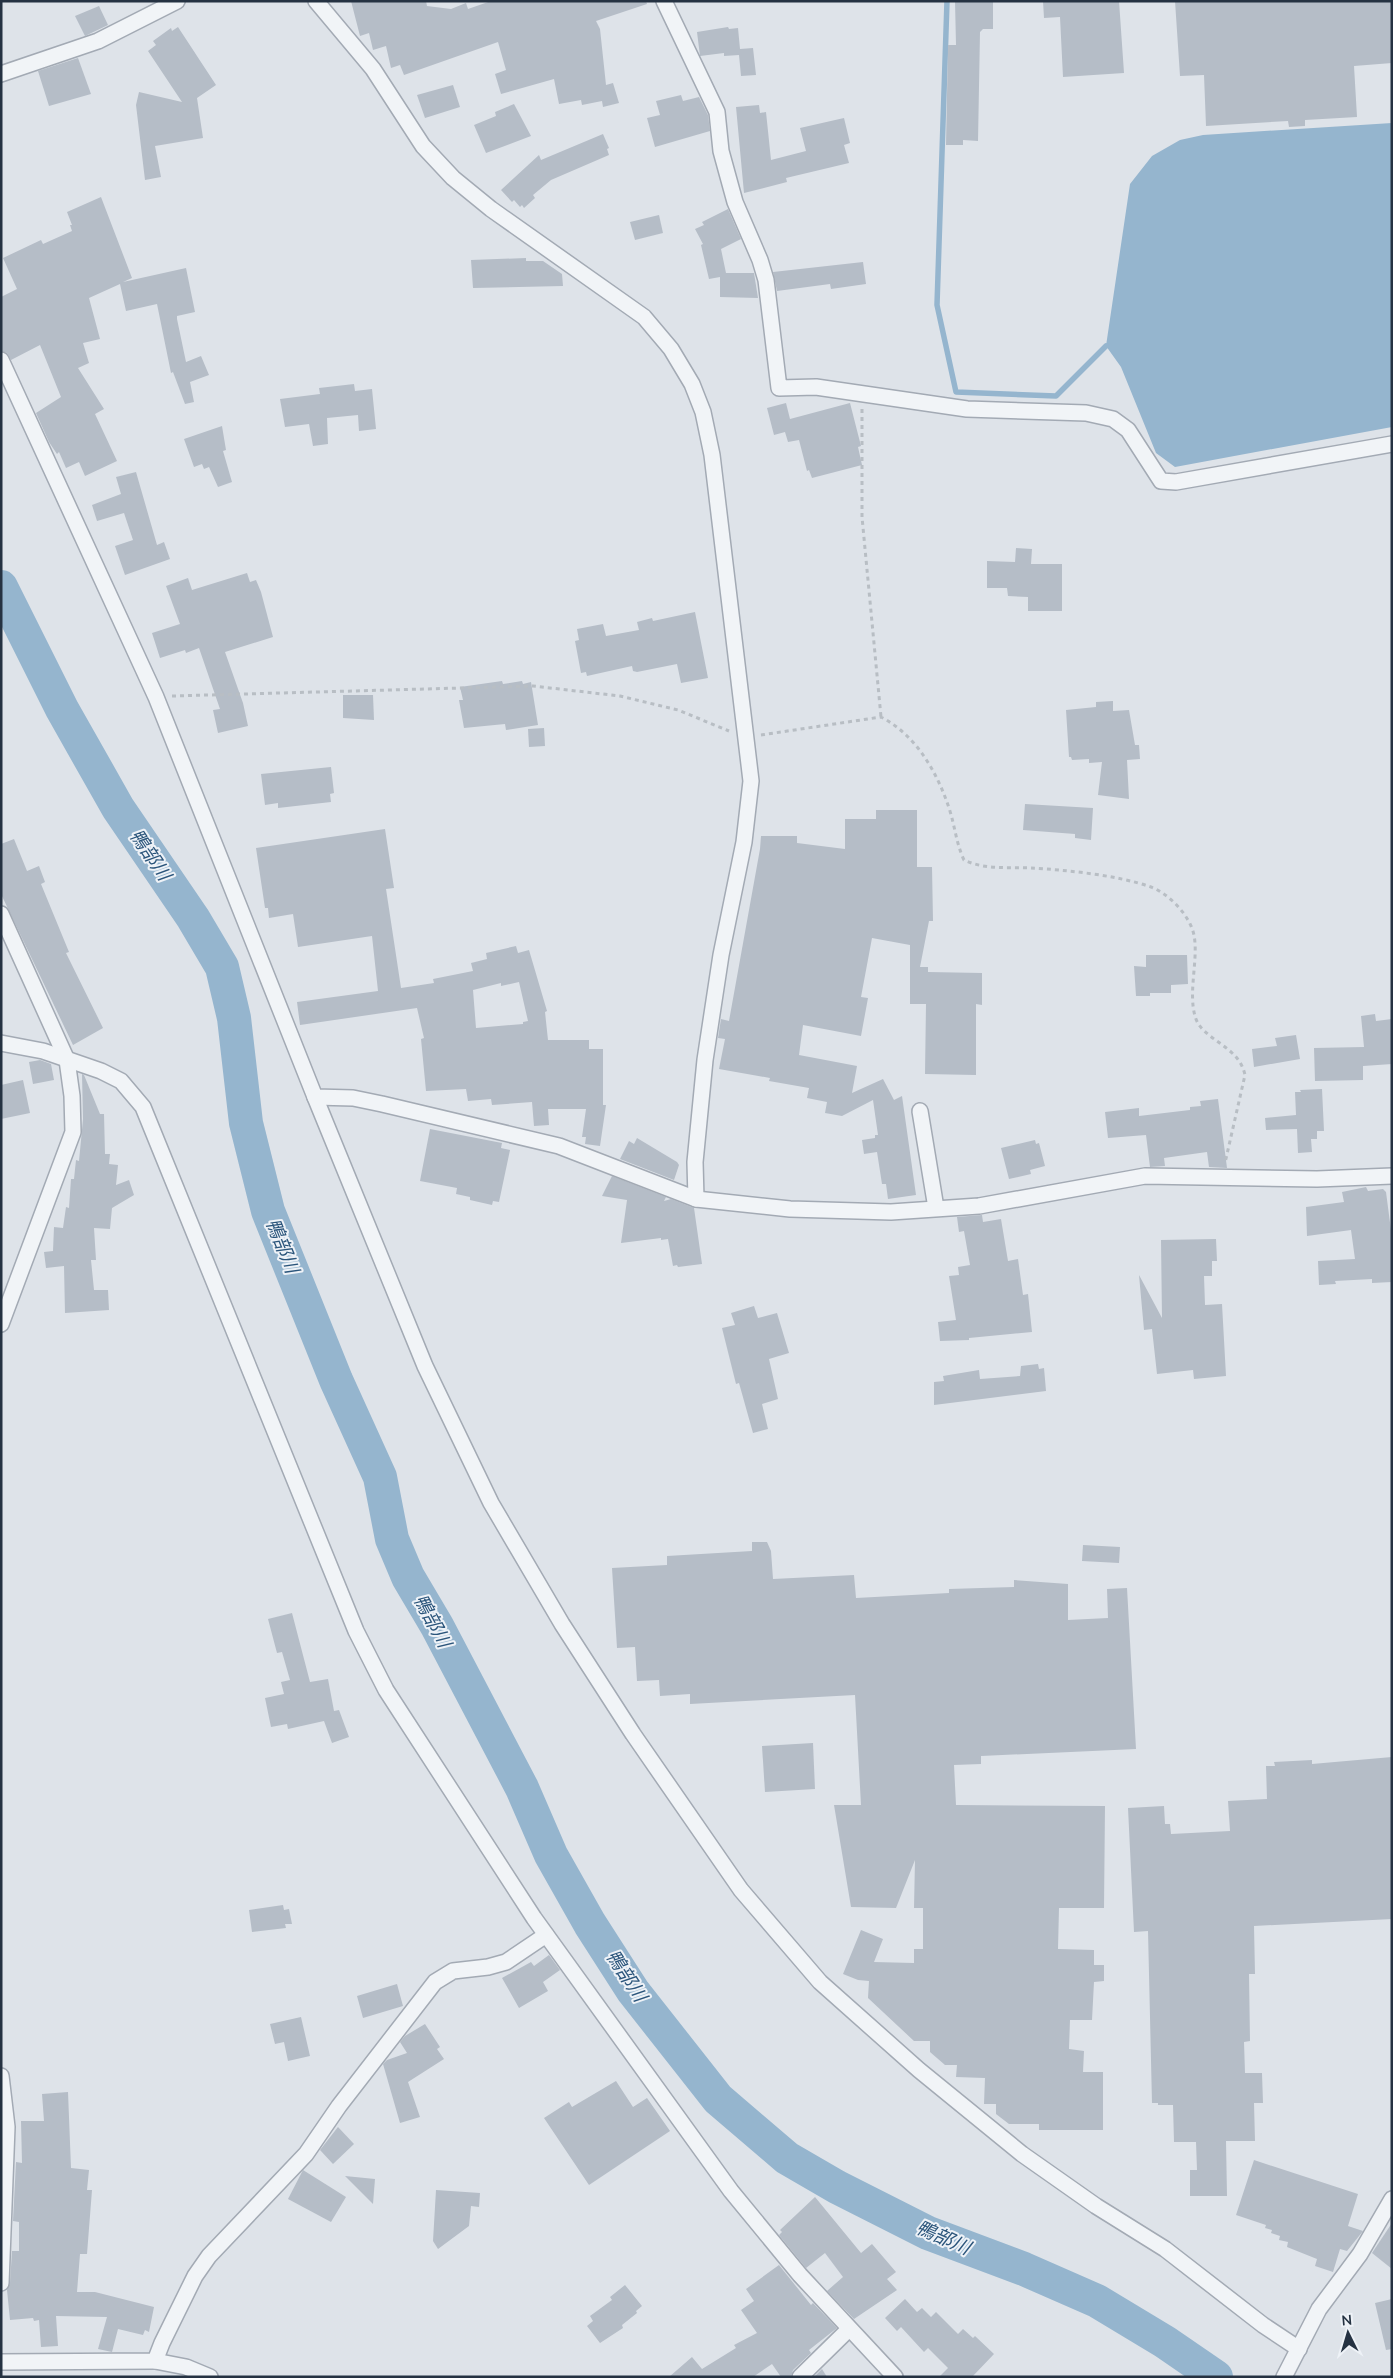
<svg xmlns="http://www.w3.org/2000/svg" width="1393" height="2378" viewBox="0 0 1393 2378" font-family="'Nunito Sans','Noto Sans JP',sans-serif">
<style>
.water{fill:#95b5ce}
.lines{fill:none;stroke-linecap:round;stroke-linejoin:round}
.stream{stroke:#95b5ce;stroke-width:5.5}
.river{stroke:#95b5ce;stroke-width:34}
.building{fill:#b5bdc7;fill-rule:evenodd}
.minor-casing{stroke:#a3aab4;stroke-width:18}
.path{stroke:#b8bec4;stroke-width:3;stroke-dasharray:4 4;stroke-linecap:butt}
.minor{stroke:#f1f4f7;stroke-width:15}
.labels{text-anchor:middle;dominant-baseline:central;stroke-width:4;stroke-linejoin:round;paint-order:stroke}
.water-label{font-size:19px;font-style:italic;fill:#2b557b;stroke:#eef2f7}
</style>
<rect width="100%" height="100%" fill="#dee3e9"/>
<path class="water" d="M1392 123V427L1175 467 1156 453 1121 367 1106 346 1130 184 1152 156 1180 140 1203 135Z"/>
<g class="lines">
<path class="stream" d="M947 1 937 305 956 392 1056 396 1106 346"/>
<path class="river" d="M1 587 62 709 118 808 193 918 222 967 234 1018 246 1123 268 1211 336 1380 380 1477 392 1539 408 1577 437 1626 522 1788 551 1855 590 1924 633 1991 718 2099 787 2158 837 2187 928 2233 1024 2269 1097 2301 1165 2342 1216 2377"/>
</g>
<g class="building">
<path d="M351 1H426L427 6 451 9 466 3 468 9 491 1H646L647 4 596 21 600 29 606 85 613 83 619 103 603 107 602 101 582 105 581 100 559 104 554 79 501 94 495 74 506 70 498 42 404 75 400 65 391 68 386 46 373 50 369 33 360 36Z"/>
<path d="M955 1H993V29H983L980 32 978 141 963 140V145H946L948 45H956Z"/>
<path d="M1043 1H1119L1124 73 1063 77 1060 17 1044 18Z"/>
<path d="M1175 1H1392V63L1354 66 1357 117 1305 120V126L1289 127 1288 121 1206 126 1204 75 1180 76Z"/>
<path d="M99 6 108 25 85 36 75 16Z"/>
<path d="M178 27 216 85 197 98 203 138 155 146 161 177 145 180 136 105 139 92 182 102 148 51 156 45 153 41 171 28 172 31Z"/>
<path d="M728 27 729 29 738 28 740 49 753 48 756 75 741 76 739 55 724 56V53L700 56 697 32Z"/>
<path d="M78 58 91 94 49 106 38 71Z"/>
<path d="M453 85 460 107 425 118 417 95Z"/>
<path d="M681 95 683 101 699 97 708 115 710 131 655 147 647 118 660 115 656 101Z"/>
<path d="M514 104 531 136 486 153 474 125 496 116 495 112Z"/>
<path d="M759 105 760 113 766 112 771 160 806 151 800 128 844 118 850 143 844 145 849 163 786 178 787 182 744 193 736 107Z"/>
<path d="M603 134 609 148 607 149 609 155 551 180 533 195 535 198 524 208 522 205 520 207 514 200 512 202 501 190 539 155 541 160Z"/>
<path d="M101 197 132 278 123 282 186 268 195 312 177 316V319L186 362 201 356 209 375 190 382 194 402 185 404 173 372 171 373 157 304 126 311 120 284 89 298 100 339 83 343 89 363 78 368 104 409 95 414 117 461 85 476 79 462 66 468 59 452 57 454 49 442 36 413 61 397 40 345 11 360 7 353 1 351V297L17 289 3 258 41 240 43 244 72 231 70 225H72L67 212Z"/>
<path d="M728 209 741 239 721 249 726 273H754L758 298 720 297V277L709 279 701 245 703 244 695 229 704 225 702 222Z"/>
<path d="M659 215 663 233 635 240 630 222Z"/>
<path d="M526 258V261H543L562 274 563 286 473 288 471 260Z"/>
<path d="M863 262 866 284 831 289 830 284 777 291 773 272Z"/>
<path d="M354 384 355 391 372 389 376 429 359 431 358 415 327 418 328 444 313 446 309 424 285 427 280 399 320 394 319 388Z"/>
<path d="M786 403 790 419 850 403 861 446 858 447 862 465 812 478 809 470 807 471 799 440 788 442 785 432 774 435 767 408Z"/>
<path d="M222 426 226 450 223 451 232 482 218 487 209 467 204 469 202 464 194 467 184 439Z"/>
<path d="M136 472 157 545 164 542 170 559 125 575 115 546 133 540 124 513 97 521 92 505 121 494 116 477Z"/>
<path d="M1016 548 1032 549 1031 564H1062V611H1028V597L1008 596 1007 588H987V561L1015 562Z"/>
<path d="M247 573 250 582 256 580 261 592 273 637 225 652 243 703 248 726 218 733 213 710 220 709 199 648 186 653 185 650 160 658 152 633 180 624 166 586 188 578 192 590Z"/>
<path d="M695 612 708 678 681 683 677 664 637 672 633 671 632 666 587 676 586 672 581 673 575 641 579 640 577 629 603 624 606 636 639 630 637 622 652 618 653 621Z"/>
<path d="M502 681 503 684 522 681 523 684 531 682 538 725 506 730 505 724 464 728 459 700H463L460 687Z"/>
<path d="M343 695H373L374 720 343 718Z"/>
<path d="M1113 701V711L1129 710 1135 745H1139L1140 759 1127 760 1129 799 1098 795 1102 762 1089 763V759L1072 760 1071 757H1069L1066 710 1096 707V702Z"/>
<path d="M544 728 545 746 529 747 528 729Z"/>
<path d="M331 767 334 793 330 794 331 802 278 808V803L265 805 261 774Z"/>
<path d="M1025 804 1093 808 1091 840 1075 838V834L1023 830Z"/>
<path d="M876 810H917V867H932L933 921H929L920 967H928V972L982 973V1005L976 1004V1075L925 1074 926 1004H910V945L872 938 861 997 868 998 861 1036 803 1025 799 1055 857 1066 852 1093 883 1079 894 1100 902 1096 916 1195 888 1199 886 1184H882L877 1152 864 1154 862 1140 875 1138V1135H878L873 1100 842 1116 825 1113 827 1102 807 1098 809 1088 769 1081 770 1078 719 1069 725 1039 718 1038 721 1019 729 1021 760 849 761 836H797V843L845 849V819H876Z"/>
<path d="M385 829 394 888 386 889 401 988 434 983 433 979 473 971 471 963 487 959 486 953 516 946 518 953 529 950 547 1011 545 1012 548 1040H589V1049H603V1105H606L600 1146 585 1144 586 1137H582L586 1109H548L549 1125 534 1126 532 1102 492 1105 491 1099 468 1101 466 1089 426 1091 421 1039 424 1038 417 1008 300 1025 297 1002 378 991 372 936 298 947 293 914 269 918 268 908H265L256 848ZM519 982 528 1021 523 1022V1024L476 1028 473 990 501 983V986Z"/>
<path d="M14 839 27 871 39 866 45 882 41 884 69 952 66 953 103 1028 73 1045 1 894V844Z"/>
<path d="M1146 955H1187L1188 984 1171 985V993H1150V996H1136L1134 966 1146 967Z"/>
<path d="M1375 1014 1376 1021 1392 1019V1064L1363 1066V1080L1315 1081 1314 1048 1364 1047 1361 1016Z"/>
<path d="M1296 1035 1300 1059 1254 1067 1252 1049 1277 1046 1275 1038Z"/>
<path d="M40 1060 51 1064 54 1080 33 1084 29 1062Z"/>
<path d="M82 1074 84 1075 100 1114H104L105 1154H110L109 1164 118 1165 116 1185 129 1180 134 1195 112 1208 110 1229 94 1228 96 1260H91L94 1290H108L109 1310 65 1313 64 1266 46 1268 44 1252 53 1251 54 1227 63 1228 66 1207 69 1208 71 1179H74L76 1160 79 1161 83 1119Z"/>
<path d="M23 1080 30 1113 1 1119V1085Z"/>
<path d="M1322 1089 1324 1131H1317V1139H1311L1312 1152 1298 1153 1297 1129 1266 1130 1265 1118 1296 1115 1295 1092H1301L1300 1090Z"/>
<path d="M1218 1099 1227 1168 1209 1167 1207 1152 1164 1158 1165 1166 1150 1167 1146 1135 1108 1138 1105 1112 1139 1108V1116L1190 1110V1107L1201 1106 1200 1101Z"/>
<path d="M430 1129 502 1143 501 1148 510 1150 499 1202 493 1201 492 1205 470 1200V1197L456 1194 457 1188 420 1181Z"/>
<path d="M637 1138 677 1162 679 1165 674 1180 620 1159 629 1141 634 1144Z"/>
<path d="M1035 1140 1036 1144 1039 1143 1045 1166 1030 1170 1031 1174 1009 1179 1001 1148Z"/>
<path d="M612 1176 666 1197 664 1201 671 1199 694 1208 702 1264 678 1267 677 1265 673 1266 668 1239 661 1240V1238L621 1243 627 1200 602 1196Z"/>
<path d="M1366 1187 1368 1191 1383 1189 1386 1192 1392 1238V1282L1372 1283V1279L1335 1281 1336 1284 1319 1285 1318 1261 1355 1259 1351 1230 1307 1236 1306 1207 1344 1202 1342 1192Z"/>
<path d="M982 1215 983 1222 1001 1219 1008 1261 1018 1259 1023 1295 1028 1294 1032 1332 969 1338V1340L940 1341 938 1322 956 1320 949 1276 959 1275 958 1267 970 1265 964 1231 959 1232 957 1217Z"/>
<path d="M1216 1239 1217 1261H1212V1276H1204L1205 1305 1222 1304 1226 1376 1194 1379 1193 1370 1157 1374 1152 1329 1144 1330 1139 1275 1162 1318 1161 1240Z"/>
<path d="M754 1306 758 1318 777 1313 789 1353 769 1359 778 1399 762 1404 768 1429 753 1433 739 1383 736 1384 722 1328 735 1325 731 1313Z"/>
<path d="M1038 1364 1039 1369 1044 1368 1046 1391 934 1405V1382L944 1381 943 1376 979 1370 980 1379 1020 1376 1021 1366Z"/>
<path d="M752 1542H767L771 1551 773 1579 854 1575 856 1598 949 1593V1589L1014 1587V1580L1068 1584V1620L1108 1618 1107 1589 1127 1588 1136 1749 981 1756V1764L954 1765 956 1805 1105 1806 1104 1908H1059L1058 1949 1094 1950V1965H1104V1981L1094 1982 1092 2020H1070L1069 2049 1084 2051 1083 2072H1103V2130H1039V2124H1009L996 2114V2104H984L985 2078 956 2077 957 2065H945L930 2052V2041H914L868 1998 869 1981 858 1980 843 1974 861 1930 883 1939 874 1962 914 1963V1949H923V1908H914L915 1860 896 1908 851 1907 834 1805H861L855 1695 690 1704V1694L660 1696 659 1680 637 1681 635 1647 617 1648 612 1568 667 1565V1556L752 1551Z"/>
<path d="M1083 1545 1120 1547 1119 1563 1082 1561Z"/>
<path d="M292 1613 310 1682 328 1679 334 1711 339 1710 349 1737 332 1743 324 1721 288 1729 287 1724 271 1727 265 1698 284 1694 281 1682 290 1680 282 1652 277 1653 268 1619Z"/>
<path d="M813 1743 815 1789 765 1792 762 1746Z"/>
<path d="M1392 1757V1919L1254 1926 1255 1974H1249L1250 2041 1244 2042 1245 2073H1262L1263 2103H1254L1255 2141H1226L1227 2196H1190V2170H1197L1196 2142H1174L1173 2105H1158V2103H1152L1148 1931 1134 1932 1128 1808 1164 1806 1165 1824H1170L1171 1834 1230 1831 1228 1801 1267 1799 1266 1766H1275L1274 1762 1312 1760V1764Z"/>
<path d="M283 1905 284 1910 289 1909 292 1924H285L286 1928 252 1932 249 1910Z"/>
<path d="M549 1955 560 1970 543 1982 548 1991 519 2008 502 1978 531 1962 534 1966Z"/>
<path d="M397 1984 403 2006 363 2018 357 1996Z"/>
<path d="M301 2017 310 2056 288 2061 284 2042 275 2044 270 2024Z"/>
<path d="M425 2024 440 2047 437 2049 444 2059 408 2082 420 2117 400 2123 383 2064 387 2060 407 2053 400 2042 405 2036Z"/>
<path d="M616 2081 633 2107 647 2098 670 2131 589 2185 544 2118 569 2102 572 2107Z"/>
<path d="M68 2092 71 2168 89 2170 87 2190H92L87 2254H80L77 2292H95L154 2307 149 2332 145 2330 143 2335 118 2329 112 2352 98 2349 107 2317 56 2316 58 2346 41 2347 39 2320 34 2321 33 2318 10 2320 7 2290 10 2283 12 2251H19V2222L13 2221 16 2162 22 2163 21 2121H44L42 2094Z"/>
<path d="M338 2127 354 2144 333 2164 320 2150Z"/>
<path d="M1254 2160 1358 2194 1348 2226 1363 2231 1347 2251 1340 2249 1333 2272 1315 2266 1317 2259 1287 2247 1288 2242 1279 2240 1280 2236 1271 2233 1272 2230 1265 2228 1266 2225 1236 2215Z"/>
<path d="M303 2170 346 2197 331 2222 288 2199Z"/>
<path d="M345 2176 375 2179 373 2204Z"/>
<path d="M436 2190 480 2193 479 2207 471 2206 469 2226 438 2249 433 2241Z"/>
<path d="M815 2197 861 2253 872 2244 896 2272 887 2279 897 2290 854 2319 827 2291 843 2277 825 2253 806 2268 779 2235 782 2232 780 2230Z"/>
<path d="M1392 2223V2269L1372 2253Z"/>
<path d="M779 2265 811 2305 813 2303 837 2328 809 2350 811 2353 793 2370 791 2377H781L772 2364 753 2377H669L692 2357 702 2369 736 2348 734 2345 757 2333 741 2310 754 2301 746 2289Z"/>
<path d="M625 2285 642 2306 636 2311 637 2313 622 2325 623 2328 600 2343 587 2326 593 2321 590 2316 612 2300 610 2297Z"/>
<path d="M905 2299 917 2312 922 2308 931 2317 936 2312 958 2334 963 2329 973 2338 975 2336 994 2354 972 2377H939L948 2368 928 2348 924 2352 901 2327 897 2331 885 2318Z"/>
<path d="M1392 2299V2349L1386 2350 1375 2303Z"/>
<path d="M822 2369 827 2377H814Z"/>
</g>
<g class="lines">
<g class="minor-casing">
<g id="minor">
<path d="M316 1 373 69 423 146 453 178 491 209 644 317 671 349 692 384 703 412 712 455 751 781 744 842 721 955 705 1060 695 1162 696 1199"/>
<path d="M664 1 717 112 721 151 735 202 760 260 766 280 779 388 816 387 967 409 1086 413 1113 419 1128 430 1161 481 1176 482 1392 444"/>
<path d="M1 74 98 41 177 1"/>
<path d="M1 360 156 697 315 1097 353 1098 382 1104 559 1146 696 1199 790 1209 891 1212 979 1206 1145 1176 1317 1179 1392 1176"/>
<path d="M1 914 67 1060 72 1096 73 1132 1 1324"/>
<path d="M1 1043 43 1051 101 1071 121 1081 143 1107 356 1631 386 1690 534 1918 731 2191 800 2275 895 2377"/>
<path d="M315 1097 425 1366 491 1503 562 1624 633 1734 741 1890 820 1982 919 2070 1022 2154 1096 2206 1165 2249 1263 2325 1299 2349"/>
<path d="M920 1111 936 1208"/>
<path d="M1 2076 7 2127 1 2283"/>
<path d="M155 2361 186 2367 210 2377"/>
<path d="M1 2362 155 2361 162 2343 195 2276 209 2256 306 2154 339 2106 435 1982 453 1971 488 1967 506 1962 546 1935"/>
<path d="M800 2377 849 2329"/>
<path d="M1284 2377 1319 2309 1360 2254 1392 2199"/>
</g>
</g>
<g class="path">
<path d="M862 409V517L881 717"/>
<path d="M172 696 533 686 620 696 678 710 729 731"/>
<path d="M761 735 881 717C916 735 937 772 949 808 955 826 956 843 964 860 985 870 1008 867 1031 868 1066 870 1117 875 1151 887 1167 893 1184 910 1191 926 1202 949 1187 988 1195 1016 1201 1040 1239 1045 1245 1075L1225 1163"/>
</g>
<use href="#minor" class="minor"/>
</g>
<g class="labels">
<g class="water-label">
<text transform="translate(150 855) rotate(56)">鴨部川</text>
<text transform="translate(282 1246) rotate(68)">鴨部川</text>
<text transform="translate(432 1621) rotate(62)">鴨部川</text>
<text transform="translate(626 1976) rotate(57)">鴨部川</text>
<text transform="translate(943 2238) rotate(24)">鴨部川</text>
</g>
</g>
<rect width="1393" height="2378" fill="none" stroke="#253242" stroke-width="5"/>
<g transform="translate(1348 2333) rotate(355)" stroke="#eef2f7" stroke-width="4" paint-order="stroke">
<path d="M0-4L9 19L0 12L-9 19Z" fill="#253242"/>
<text y="-8" font-size="14" font-weight="bold" text-anchor="middle" fill="#253242">N</text>
</g>
</svg>
